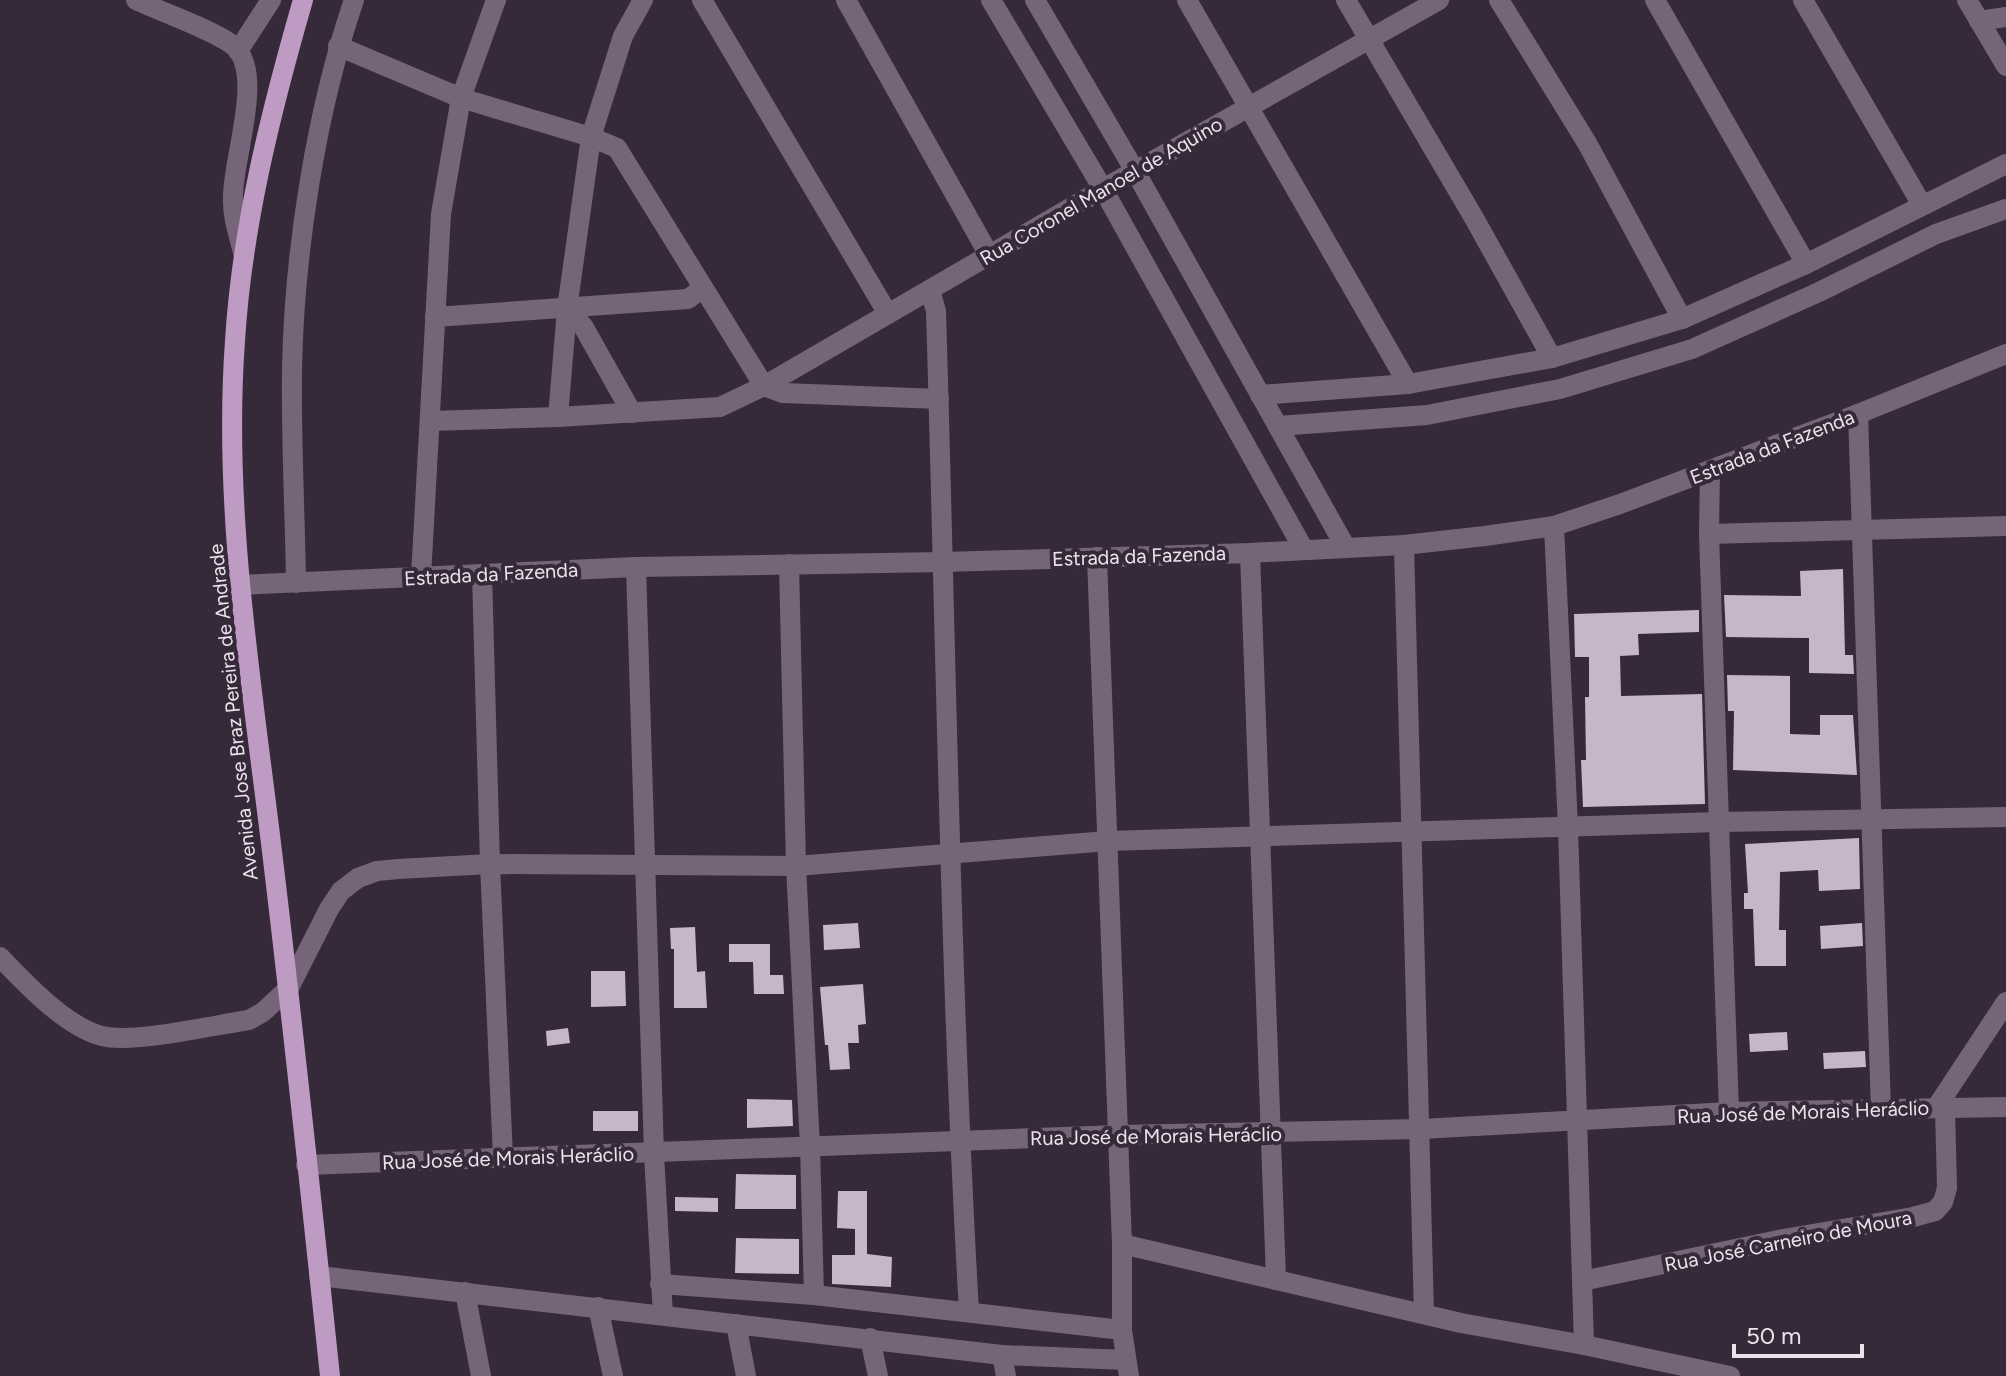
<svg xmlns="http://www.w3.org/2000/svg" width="2006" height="1376" viewBox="0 0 2006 1376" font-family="Figtree,sans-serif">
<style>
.building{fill:#c7b6ca}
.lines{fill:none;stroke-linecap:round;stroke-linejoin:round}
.minor{stroke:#766579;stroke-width:20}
.major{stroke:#be9bc3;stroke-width:20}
.labels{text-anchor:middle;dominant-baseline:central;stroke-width:8;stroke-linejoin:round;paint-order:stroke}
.street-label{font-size:20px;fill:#ebe2ec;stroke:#362939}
</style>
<rect width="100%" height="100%" fill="#362939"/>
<g class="building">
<path d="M1843 569 1845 655H1853L1854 674 1809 673V638L1726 637 1724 595 1801 596 1800 571Z"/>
<path d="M1699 610V632L1638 634 1639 655 1620 656 1621 696 1702 694 1705 804 1583 807 1581 760H1586L1585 697H1589V657H1575L1574 614Z"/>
<path d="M1727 675 1790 676V734L1820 735V715H1853L1857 775 1733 770 1734 711H1728Z"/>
<path d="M1859 838 1860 889 1819 891 1818 870 1780 872 1779 930H1786V966H1755L1753 909H1744V893H1748L1745 844Z"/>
<path d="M858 923 860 948 824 950 823 925Z"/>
<path d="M1862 923 1863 946 1821 949 1820 926Z"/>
<path d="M695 927 697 972 705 971 707 1008H674V949H671L670 928Z"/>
<path d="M729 944H770V975H783L784 994H754L753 962H729Z"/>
<path d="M591 971H625L626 1006 591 1007Z"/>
<path d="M863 984 866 1024 858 1025 859 1043H848L850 1069 830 1070 828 1045H825L820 987Z"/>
<path d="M568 1028 570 1043 547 1046 546 1031Z"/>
<path d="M1787 1032 1788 1050 1750 1052 1749 1034Z"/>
<path d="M1865 1051 1866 1067 1824 1069 1823 1053Z"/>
<path d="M747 1099 792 1100 793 1126 747 1128Z"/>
<rect x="593" y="1111" width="45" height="20"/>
<path d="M736 1174 796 1175V1209H735Z"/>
<path d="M838 1191H867V1254L892 1257 891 1287 832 1284V1255H855V1229L837 1228Z"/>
<path d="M675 1197 718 1198V1212L675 1211Z"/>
<path d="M736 1238 799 1239V1274L735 1273Z"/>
</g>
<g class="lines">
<g class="minor">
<path d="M136 0C159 11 219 32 235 47 264 75 233 158 233 196 232 217 239 236 244 256"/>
<path d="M702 0 888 314"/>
<path d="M846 0 989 255"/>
<path d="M991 0 1103 189 1304 550"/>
<path d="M1035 0 1135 171 1346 548"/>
<path d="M1187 0 1408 384"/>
<path d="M1346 0 1474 218 1552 358"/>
<path d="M1499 0 1587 143 1682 319"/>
<path d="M1655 0 1806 264"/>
<path d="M1803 0 1922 205"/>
<path d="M1967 0 2006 66"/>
<path d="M1979 21 2006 17"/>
<path d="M338 46 461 98 591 137 617 148 764 386 783 393 939 399"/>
<path d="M238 51 271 0"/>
<path d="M930 290 936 311C946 644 950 978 969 1312"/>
<path d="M567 309 583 326 632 413"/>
<path d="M435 317 688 299 703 288"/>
<path d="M1260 395 1408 384 1552 358 1682 319 1806 264 2006 164"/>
<path d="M1858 414 1881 1110"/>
<path d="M558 417 567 309 591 137 623 36 643 0"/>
<path d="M430 421 558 417 720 407 764 386 1103 189 1439 0"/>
<path d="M1278 426 1427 415 1560 389 1692 349 1819 292 1936 234 2006 209"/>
<path d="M1710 471 1709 534 1729 1112"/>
<path d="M1554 526 1568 827 1584 1345"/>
<path d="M1709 534 2006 526"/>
<path d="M1404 545 1424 1314"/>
<path d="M1250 553 1276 1280"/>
<path d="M1097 557 1122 1244V1330L1129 1376"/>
<path d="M789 564 796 866 810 1147 814 1295"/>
<path d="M636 567 654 1154 663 1315"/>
<path d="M482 574 490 864 503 1158"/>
<path d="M421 577 441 214 461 98 496 0"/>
<path d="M296 583C295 512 291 441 292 370 294 253 316 111 354 0"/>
<path d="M240 585 636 567 944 562 1250 553 1404 545 1485 536 1554 526 1620 504 1858 414 2006 354"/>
<path d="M0 957C25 983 66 1027 102 1036 134 1044 214 1025 249 1020L263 1012 289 988 329 909 341 891 358 878 377 871 398 869 490 864 796 866 1108 841 1719 822 2006 817"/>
<path d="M1936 1108 2006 1002"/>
<path d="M306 1165 1118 1135 1421 1129 1729 1112 2006 1107"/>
<path d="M1122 1244 1461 1323 1584 1345 1730 1376"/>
<path d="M319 1276 1002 1355 1126 1360"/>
<path d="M1582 1281 1783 1239 1913 1217 1935 1211 1943 1202 1947 1188 1945 1108"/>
<path d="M660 1284 814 1295 1122 1330"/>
<path d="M465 1292 481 1376"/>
<path d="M598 1307 613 1376"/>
<path d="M736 1324 746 1376"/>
<path d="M870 1338 878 1376"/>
<path d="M1002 1355 1006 1376"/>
</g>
<path class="major" d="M303 0C271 111 242 226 235 341 223 506 250 672 270 835 292 1015 311 1196 330 1376"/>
</g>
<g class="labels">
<g class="street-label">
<text transform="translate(1101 191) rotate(-30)">Rua Coronel Manoel de Aquino</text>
<text transform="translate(1772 447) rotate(-21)">Estrada da Fazenda</text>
<text transform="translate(1139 556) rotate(-2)">Estrada da Fazenda</text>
<text transform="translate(491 574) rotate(-3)">Estrada da Fazenda</text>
<text transform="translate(233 712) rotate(-96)">Avenida Jose Braz Pereira de Andrade</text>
<text transform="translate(1803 1112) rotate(-2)">Rua José de Morais Heráclio</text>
<text transform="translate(1156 1136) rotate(-1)">Rua José de Morais Heráclio</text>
<text transform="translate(508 1158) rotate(-2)">Rua José de Morais Heráclio</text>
<text transform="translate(1788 1241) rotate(-11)">Rua José Carneiro de Moura</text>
</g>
</g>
<path d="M1734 1344v12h128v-12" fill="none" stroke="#ebe2ec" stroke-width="4"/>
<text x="1746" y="1344" font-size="24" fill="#ebe2ec" stroke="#362939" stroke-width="6" paint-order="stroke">50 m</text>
</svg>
